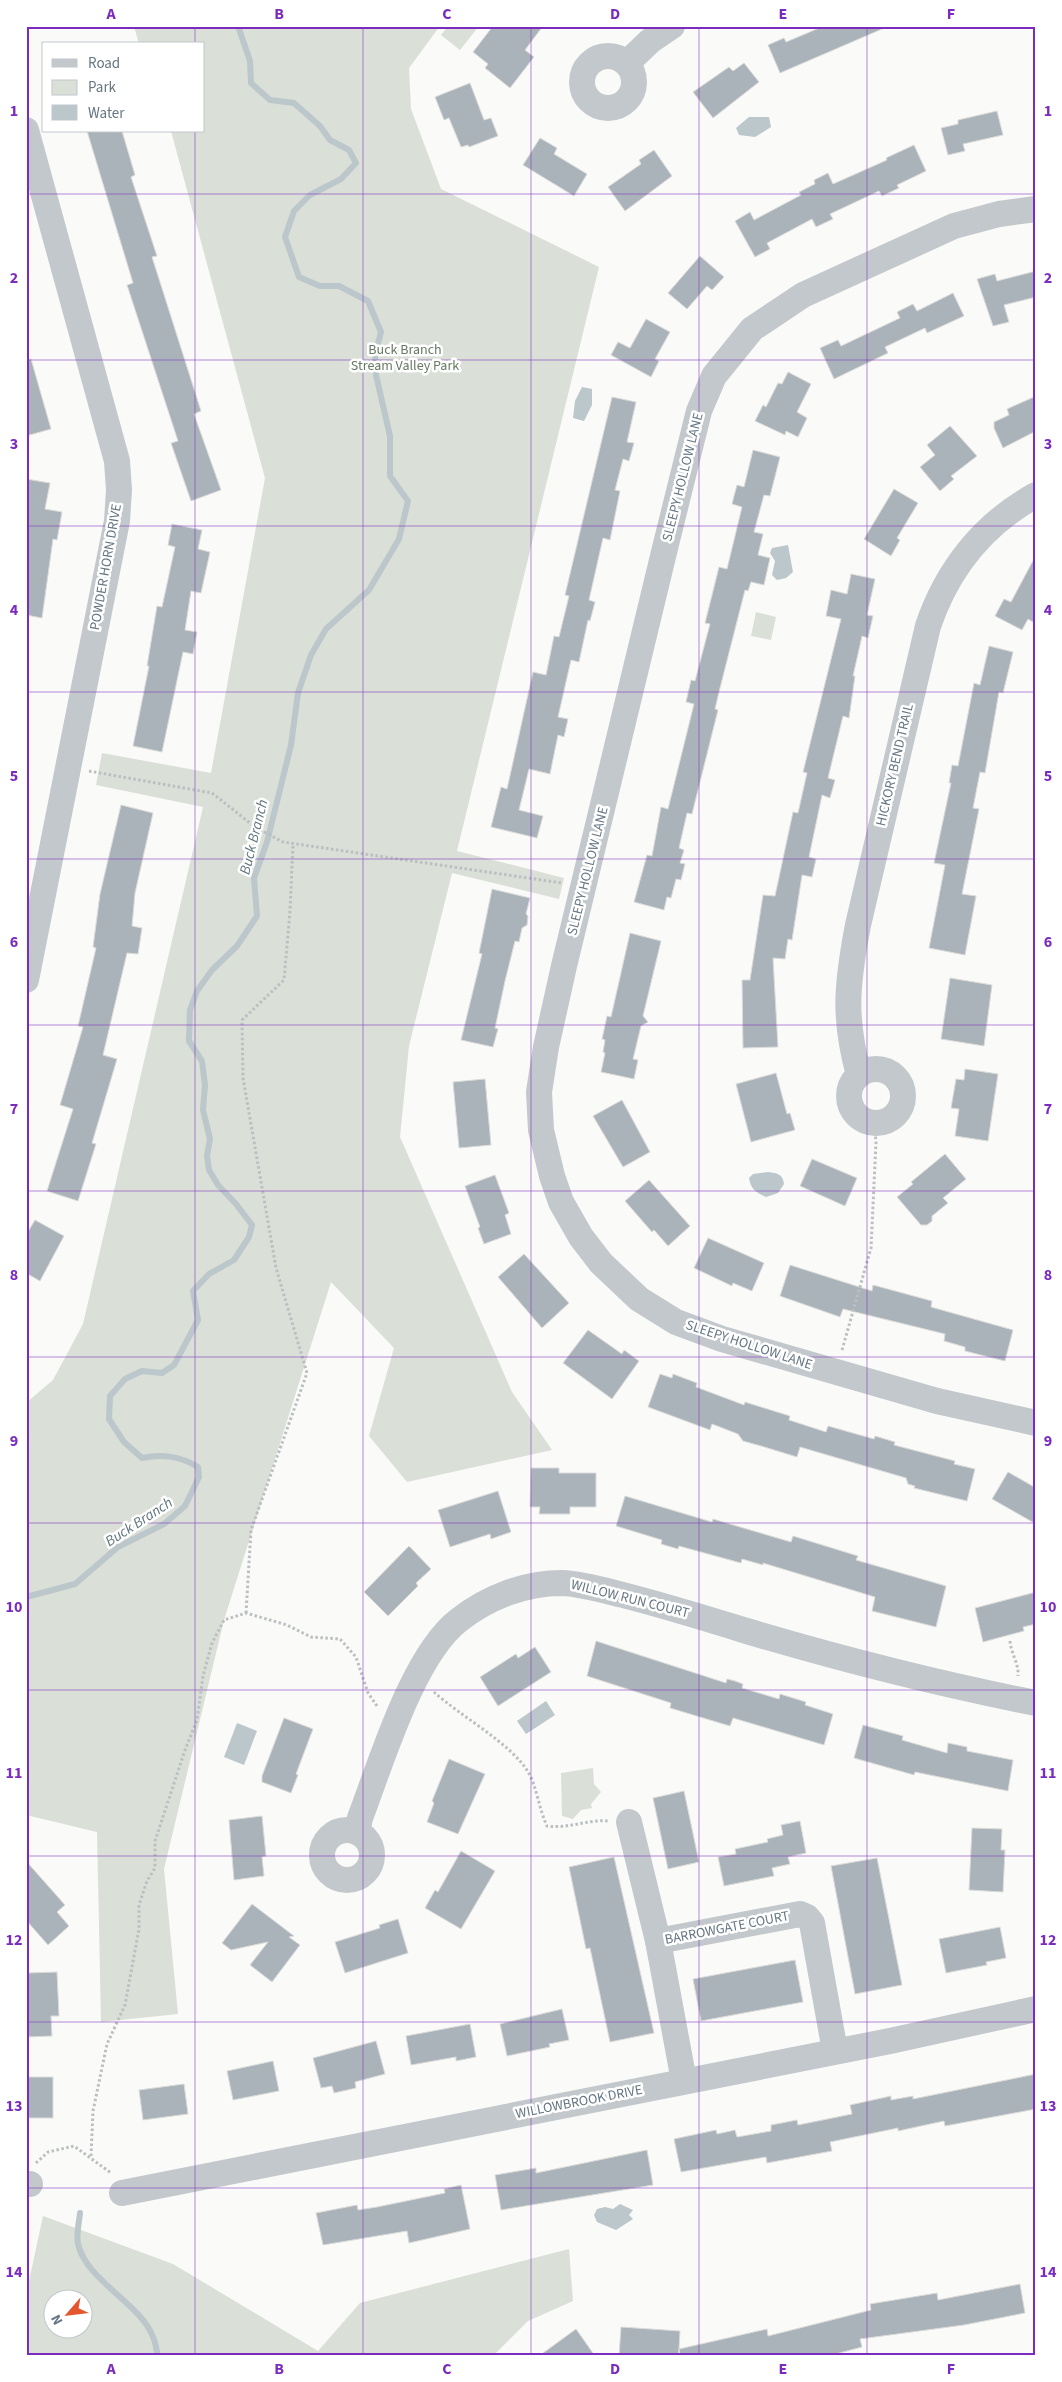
<svg xmlns="http://www.w3.org/2000/svg" width="1062" height="2382" viewBox="0 0 1062 2382" font-family="'Source Sans 3',sans-serif">
<style>
.green{fill:#dadfd7;fill-rule:evenodd}
.water{fill:#bbc7cb}
.lines{fill:none;stroke-linecap:round;stroke-linejoin:round}
.stream{stroke:#bbc7cb;stroke-width:6}
.building{fill:#aab3b9;stroke:#dcdcda}
.path{stroke:#bbbfc2;stroke-width:3;stroke-dasharray:2.5 2.5;stroke-linecap:butt}
.minor{stroke:#c3c8cc;stroke-width:26}
.grid{fill:none;stroke:#7b2cbf;stroke-width:1;stroke-opacity:0.55}
.labels{text-anchor:middle;dominant-baseline:central;stroke-width:5;stroke-linejoin:round;paint-order:stroke}
.park-label{font-size:14px;fill:#687a64;stroke:#fff}
.street-label{font-size:14px;fill:#657683;stroke:#fff}
.water-label{font-size:15px;font-style:italic;fill:#60757c;stroke:#fff}
.neatline{fill:none;stroke:#7b2cbf;stroke-width:2}
.grid-label{font-size:16px;text-anchor:middle;font-weight:bold;fill:#7b2cbf}
</style>
<rect width="100%" height="100%" fill="#fafaf8"/>
<g class="green">
<path d="M134 26H440L409 68 411 109 441 189 599 267 457 851 564 878 559 899 452 873 409 1046 400 1137 512 1392 552 1450 407 1482 369 1436 394 1348 331 1282 224 1620 164 1869 178 2014 101 2022 97 1832 26 1815V1403L53 1380 83 1324 203 807 96 785 102 753 211 773 265 478 171 131H204V44H139Z"/>
<path d="M448 26H479L460 50 441 35Z"/>
<path d="M756 612 776 617 771 640 751 636Z"/>
<path d="M593 1768 594 1784 601 1792 591 1804 592 1808 581 1810 573 1819 562 1816 561 1773Z"/>
<path d="M43 2216 173 2264 318 2351 360 2303 569 2249 573 2301 528 2321 493 2356H26V2295ZM52 2300H82V2330H52Z"/>
</g>
<g class="water">
<path d="M749 117H769L771 127 755 137 739 135 736 128Z"/>
<path d="M582 387 592 389V405L584 421 573 418 575 401Z"/>
<path d="M788 545 793 572 786 578 777 580 772 575 775 561 770 553 772 548Z"/>
<path d="M768 1172C777 1173 783 1174 784 1184L778 1193 766 1197C756 1192 751 1190 749 1178L753 1174Z"/>
<path d="M546 1701 555 1715 526 1734 517 1721Z"/>
<path d="M237 1723 257 1731 244 1765 224 1757Z"/>
<path d="M620 2204 633 2210 629 2215 633 2219 616 2230 597 2222 594 2215 597 2209 605 2207 613 2209Z"/>
</g>
<g class="lines">
<g class="stream">
<path d="M26 1597 75 1584 118 1547 164 1524 185 1506 199 1477 198 1467C180 1456 163 1454 142 1458L124 1442 109 1419 110 1396 125 1379 142 1371 162 1373 174 1365 198 1320 193 1291 209 1274 234 1260 249 1237 252 1225 236 1204 218 1185 209 1170 207 1155 210 1139 203 1110 205 1085 202 1061 189 1041 190 1010 197 991 212 970 237 946 257 916 254 878 267 842 291 745 298 693 311 655 326 629 369 590 399 539 408 501 390 476V436L376 375 375 355 381 332 368 301 339 286H320L299 277 285 237 294 211 310 195 341 179 356 163 349 150 330 140 320 126 294 103 270 100 251 83 250 61 238 26"/>
<path d="M80 2213C79 2223 76 2235 78 2244 86 2280 141 2304 153 2337 156 2343 156 2350 158 2356"/>
</g>
</g>
<g class="building">
<path d="M493 26H543L525 50 534 57 510 88 485 68 488 64 473 52Z"/>
<path d="M824 26H889L780 73 768 45 784 38 786 42Z"/>
<path d="M744 63 759 82 713 118 693 92 729 67 733 71Z"/>
<path d="M470 83 484 120 491 118 498 136 469 147 468 145 461 147 449 118 444 120 435 97Z"/>
<path d="M997 111 1003 135 963 144 965 151 948 155 941 128 958 124V120Z"/>
<path d="M87 131H122L135 175 131 177 157 256 152 257 201 411 194 414 221 490 191 501 171 443 178 441 127 285 133 283Z"/>
<path d="M540 138 557 148 554 154 587 174 574 196 523 165Z"/>
<path d="M914 145 926 171 897 185 899 188 882 196 879 191 830 214 833 219 816 227 812 219 767 243 770 249 755 257 735 221 750 212 754 220 801 195 799 192 815 184 814 180 828 173 833 184 887 160 886 158Z"/>
<path d="M654 150 672 176 625 211 608 187 641 164 639 160Z"/>
<path d="M700 256 724 277 712 290 707 286 687 309 668 293Z"/>
<path d="M1036 271V297L1004 305 1009 322 993 326 977 279 995 274 997 281Z"/>
<path d="M953 293 964 316 927 333 925 328 885 347 888 353 834 379 820 348 838 340 841 346 900 318 897 312 913 304 917 311Z"/>
<path d="M646 319 670 332 655 359 659 361 651 377 611 355 618 342 630 348Z"/>
<path d="M31 359 51 429 26 436V360Z"/>
<path d="M788 372 811 384 797 412 807 418 798 437 786 431 785 435 755 421 763 405 766 407 778 383 782 384Z"/>
<path d="M1036 396V431L1003 448 994 428V422L1009 415 1007 409Z"/>
<path d="M612 397 636 402 627 442 634 443 629 461 623 459 615 490 620 491 610 540 603 538 589 600 595 602 590 621 588 620 579 662 571 660 558 717 568 719 564 737 558 735 550 774 529 769 519 810 543 816 537 838 491 827 501 787 507 789 533 672 546 675 554 636 559 637 569 596 565 595Z"/>
<path d="M950 426 977 456 951 476 954 479 940 491 920 467 935 455 927 445Z"/>
<path d="M753 450 780 457 770 496 764 495 754 532 763 534 758 555 770 558 764 585 751 582 748 591 745 590 720 688 715 709 718 710 692 814 687 813 679 848 684 850 680 863 685 864 681 880 676 879 671 898 667 897 664 910 634 902 647 855 652 856 661 807 668 809 694 704 686 702 691 680 695 681 710 624 705 623 719 567 727 569 742 507 732 504 734 496 737 485 744 487Z"/>
<path d="M26 479 50 483 45 509 62 512 57 540 53 539 42 618 26 615Z"/>
<path d="M894 489 918 503 897 538 900 540 891 556 864 539Z"/>
<path d="M172 524 202 530 198 549 210 552 201 593 191 591 185 630 197 632 193 654 183 652 162 752 133 746 149 666H147L157 606 162 607 175 547 168 545Z"/>
<path d="M1036 555V624L1028 619 1022 630 995 616 1004 599 1011 602Z"/>
<path d="M851 574 875 579 867 615 873 616 868 638 862 636 853 676H855L849 718 843 716 828 778 835 780 830 798 822 795 809 857 816 859 812 877 802 875 792 940 788 939 785 959 773 958 778 1047 743 1048 742 980H750L763 895 775 896 793 812 798 813 807 773 803 772 841 619 826 616 831 590 847 594Z"/>
<path d="M989 646 1013 652 1003 693 999 692 985 773 980 772 973 808 979 809 962 894 976 896 965 955 929 948 945 865 934 863 951 783H949L952 765 958 766 974 683 980 685Z"/>
<path d="M121 805 153 813 135 893 132 926 142 928 138 954 127 953 103 1055 117 1059 92 1143 96 1144 78 1201 47 1191 73 1109 60 1105 83 1027 78 1026 96 948 93 947 100 894Z"/>
<path d="M492 889 530 898 526 914 528 916 527 925 522 928 519 942 515 941 505 981 495 1028 498 1029 493 1047 461 1040 482 954 479 953Z"/>
<path d="M630 933 661 941 643 1016 648 1022 641 1026 633 1059 638 1060 634 1079 601 1072 605 1053 603 1052 605 1040 602 1039 607 1016 611 1017Z"/>
<path d="M950 978 992 985 984 1046 941 1039Z"/>
<path d="M965 1069 998 1074 988 1141 955 1136 959 1109 951 1108 956 1079 964 1080Z"/>
<path d="M776 1073 787 1114 790 1113 795 1130 751 1142 736 1084Z"/>
<path d="M485 1079 491 1145 459 1148 453 1082Z"/>
<path d="M622 1100 650 1152 623 1167 593 1116Z"/>
<path d="M945 1154 966 1179 943 1198 948 1203 932 1216V1221L927 1225H921L897 1197 913 1184 911 1182Z"/>
<path d="M812 1159 857 1178 845 1206 800 1186Z"/>
<path d="M495 1175 509 1213 505 1215 511 1234 484 1244 478 1228 480 1227 465 1186Z"/>
<path d="M649 1180 690 1226 668 1246 654 1230 652 1232 625 1201Z"/>
<path d="M35 1220 64 1236 40 1281 26 1273V1235Z"/>
<path d="M708 1238 764 1263 752 1291 733 1283 732 1286 694 1268Z"/>
<path d="M524 1254 569 1303 542 1328 498 1277Z"/>
<path d="M790 1265 872 1291 873 1285 932 1301 931 1307 1013 1330 1005 1361 965 1351V1347L944 1341 945 1334 843 1309 840 1317 780 1296Z"/>
<path d="M588 1330 622 1354 624 1350 639 1361 612 1399 563 1363Z"/>
<path d="M660 1374 672 1378 673 1374 697 1383 696 1387 744 1405 745 1402 790 1416 789 1420 826 1432 828 1426 874 1439 875 1436 895 1442 894 1445 955 1461 954 1464 975 1469 967 1501 914 1488 915 1486 908 1484 906 1478 800 1447 797 1457 761 1446 743 1441 738 1434 712 1424 710 1430 648 1407Z"/>
<path d="M531 1468H559V1473H596V1507H570V1514H539L540 1507H530Z"/>
<path d="M1008 1472 1036 1488V1524L992 1499Z"/>
<path d="M498 1491 511 1532 491 1539 490 1534 450 1547 438 1510Z"/>
<path d="M625 1496 712 1522 713 1519 791 1542 793 1536 858 1556 856 1560 946 1586 936 1627 872 1611 875 1597 763 1563V1565L742 1559 741 1563 679 1546 678 1549 661 1544 662 1540 616 1526Z"/>
<path d="M409 1546 431 1569 416 1583 418 1586 388 1616 364 1592Z"/>
<path d="M1036 1592V1624L1023 1627 1024 1631 983 1642 975 1608Z"/>
<path d="M596 1641 726 1683 727 1679 735 1681 743 1684 742 1688 779 1699 780 1694 806 1702 805 1705 833 1714 824 1745 733 1718 730 1726 670 1708 671 1703 587 1676Z"/>
<path d="M535 1647 551 1672 498 1706 480 1677 516 1654 518 1658Z"/>
<path d="M284 1718 313 1729 296 1774 298 1775 291 1793 262 1782V1776Z"/>
<path d="M863 1725 903 1736 902 1740 947 1753 948 1743 967 1747V1751L1013 1760 1008 1791 915 1772 914 1775 854 1758Z"/>
<path d="M449 1759 485 1774 458 1834 427 1822 434 1803 432 1801Z"/>
<path d="M684 1791 699 1862 668 1869 653 1798Z"/>
<path d="M262 1816 266 1856 262 1857 264 1876 234 1880 229 1820Z"/>
<path d="M800 1821 806 1853 788 1857 790 1864 772 1868 774 1876 724 1886 718 1857 736 1854 735 1849 768 1842 767 1839 783 1835 781 1825Z"/>
<path d="M972 1828 1002 1829 1001 1850H1005L1003 1892 969 1890Z"/>
<path d="M461 1851 495 1871 461 1929 425 1908 435 1890 438 1892Z"/>
<path d="M614 1857 654 2033 610 2042 590 1948 586 1949 569 1867Z"/>
<path d="M877 1858 902 1985 855 1994 831 1866Z"/>
<path d="M26 1861 65 1905 57 1912 69 1926 48 1945 26 1920Z"/>
<path d="M252 1904 294 1936 289 1937 300 1945 272 1982 250 1965 268 1942 231 1950 222 1943Z"/>
<path d="M398 1919 408 1953 345 1973 335 1942 380 1928 379 1925Z"/>
<path d="M1000 1927 1006 1958 986 1962 987 1965 946 1973 939 1939Z"/>
<path d="M795 1960 803 2002 701 2021 693 1979Z"/>
<path d="M57 1972 59 2016H51L52 2036 26 2037V1973Z"/>
<path d="M562 2009 569 2040 549 2044 550 2047 507 2056 500 2024Z"/>
<path d="M470 2024 476 2057 456 2061V2057L411 2065 406 2036Z"/>
<path d="M376 2041 385 2074 355 2082 356 2088 334 2093 332 2086 321 2088 313 2058Z"/>
<path d="M273 2061 279 2091 233 2100 227 2071Z"/>
<path d="M1036 2074V2109L945 2126 944 2121 898 2131V2128L830 2142 832 2151 767 2163 766 2157 681 2172 674 2139 716 2130 717 2134 735 2130 737 2137 771 2131V2125L797 2120 798 2125 852 2114 850 2105 891 2096V2100L913 2096V2099Z"/>
<rect x="26" y="2077" width="27" height="41"/>
<path d="M184 2084 188 2114 143 2120 139 2090Z"/>
<path d="M647 2150 653 2185 501 2210 495 2175 536 2168V2173Z"/>
<path d="M461 2185 470 2229 409 2243 407 2231 323 2245 316 2213 357 2205 358 2210 377 2207 445 2193 444 2189Z"/>
<path d="M1020 2284 1025 2313 964 2325 860 2339 862 2347 828 2356H680L679 2349 678 2356H619L621 2327 680 2331 679 2349 767 2329 768 2336 871 2310 870 2304 937 2293 938 2300Z"/>
<path d="M576 2329 595 2356H539Z"/>
</g>
<g class="lines">
<g class="path">
<path d="M89 771 212 793 255 827 283 842 562 883"/>
<path d="M842 1350 871 1248 876 1142 874 1123"/>
<path d="M246 1613 251 1530 307 1373 276 1268 243 1078 242 1020 284 980 290 911 293 844"/>
<path d="M1010 1641C1011 1654 1019 1663 1018 1676"/>
<path d="M434 1692C460 1716 512 1744 528 1772 536 1784 539 1809 547 1826 569 1829 588 1819 609 1821"/>
<path d="M91 2156 93 2111 107 2044 125 2005 139 1929V1905L147 1881 155 1868V1841L185 1750 197 1720 203 1676 212 1643 224 1620 246 1613 287 1625 311 1637 340 1639 356 1657 368 1693 377 1706"/>
<path d="M36 2163 48 2152 74 2146 111 2173"/>
</g>
<g class="minor">
<circle cx="608" cy="82" r="26"/>
<path d="M627 63 650 41 672 26"/>
<path d="M26 130 117 461 119 490 117 521 26 980"/>
<path d="M1036 209 999 214 954 226 803 295 752 329 714 376 699 411 666 544 564 966 546 1047 539 1092 541 1130 552 1176 561 1202 581 1237 601 1263 639 1299 676 1322 722 1339 937 1401 1036 1423"/>
<circle cx="876" cy="1096" r="27"/>
<path d="M859 1075C843 1017 847 983 858 925L928 626C947 570 983 524 1036 495"/>
<path d="M629 1822 658 1941 800 1914 807 1917 812 1923 835 2051"/>
<circle cx="347" cy="1855" r="25"/>
<path d="M357 1832 360 1818C381 1763 413 1655 459 1620 488 1597 525 1583 562 1583 583 1584 603 1590 623 1595 666 1606 708 1619 750 1632 845 1660 939 1684 1036 1703"/>
<path d="M658 1941 684 2081"/>
<path d="M26 2184H30"/>
<path d="M122 2193 890 2041 1036 2009"/>
</g>
</g>
<path class="grid" d="M195 26V44M363 26V2356M531 26V2356M699 26V2356M867 26V2356M195 131V2356M26 194H1036M26 360H1036M26 526H1036M26 692H1036M26 859H1036M26 1025H1036M26 1191H1036M26 1357H1036M26 1523H1036M26 1690H1036M26 1856H1036M26 2022H1036M26 2188H1036"/>
<g class="labels">
<g class="park-label">
<text x="405" y="350">Buck Branch<tspan x="405" dy="16">Stream Valley Park</tspan></text>
</g>
<g class="street-label">
<text transform="translate(683 477) rotate(-76)">SLEEPY HOLLOW LANE</text>
<text transform="translate(106 567) rotate(-80)">POWDER HORN DRIVE</text>
<text transform="translate(895 765) rotate(-77)">HICKORY BEND TRAIL</text>
<text transform="translate(588 871) rotate(-76)">SLEEPY HOLLOW LANE</text>
<text transform="translate(749 1345) rotate(18)">SLEEPY HOLLOW LANE</text>
<text transform="translate(630 1599) rotate(14)">WILLOW RUN COURT</text>
<text transform="translate(727 1928) rotate(-11)">BARROWGATE COURT</text>
<text transform="translate(579 2102) rotate(-11)">WILLOWBROOK DRIVE</text>
</g>
<g class="water-label">
<text transform="translate(254 837) rotate(-76)">Buck Branch</text>
<text transform="translate(139 1522) rotate(-33)">Buck Branch</text>
</g>
</g>
<rect width="1062" height="2382" fill="none" stroke="#ffffff" stroke-width="55"/>
<rect x="42" y="42" width="162" height="90" fill="#ffffff" stroke="#c1c8cd"/>
<rect x="52" y="59" width="25" height="8" fill="#c3c8cc" stroke="#c1c8cd"/>
<text x="88" y="68" font-size="15" fill="#657683">Road</text>
<rect x="52" y="80" width="25" height="15" fill="#dadfd7" stroke="#c1c8cd"/>
<text x="88" y="92" font-size="15" fill="#657683">Park</text>
<rect x="52" y="105" width="25" height="15" fill="#bbc7cb" stroke="#c1c8cd"/>
<text x="88" y="118" font-size="15" fill="#657683">Water</text>
<g transform="translate(68 2314) rotate(242)"><circle r="24" fill="#ffffff" stroke="#c1c8cd"/>
<path d="M0-4L9 19L0 12L-9 19Z" fill="#e4572e"/>
<text y="-8" font-size="14" font-weight="bold" text-anchor="middle" fill="#657683">N</text>
</g>
<rect x="28" y="28" width="1006" height="2326" class="neatline"/>
<g class="grid-label">
<text x="111" y="19">A</text>
<text x="279" y="19">B</text>
<text x="447" y="19">C</text>
<text x="615" y="19">D</text>
<text x="783" y="19">E</text>
<text x="951" y="19">F</text>
<text x="14" y="116">1</text>
<text x="1048" y="116">1</text>
<text x="14" y="283">2</text>
<text x="1048" y="283">2</text>
<text x="14" y="449">3</text>
<text x="1048" y="449">3</text>
<text x="14" y="615">4</text>
<text x="1048" y="615">4</text>
<text x="14" y="781">5</text>
<text x="1048" y="781">5</text>
<text x="14" y="947">6</text>
<text x="1048" y="947">6</text>
<text x="14" y="1114">7</text>
<text x="1048" y="1114">7</text>
<text x="14" y="1280">8</text>
<text x="1048" y="1280">8</text>
<text x="14" y="1446">9</text>
<text x="1048" y="1446">9</text>
<text x="14" y="1612">10</text>
<text x="1048" y="1612">10</text>
<text x="14" y="1778">11</text>
<text x="1048" y="1778">11</text>
<text x="14" y="1945">12</text>
<text x="1048" y="1945">12</text>
<text x="14" y="2111">13</text>
<text x="1048" y="2111">13</text>
<text x="14" y="2277">14</text>
<text x="1048" y="2277">14</text>
<text x="111" y="2374">A</text>
<text x="279" y="2374">B</text>
<text x="447" y="2374">C</text>
<text x="615" y="2374">D</text>
<text x="783" y="2374">E</text>
<text x="951" y="2374">F</text>
</g>
</svg>
